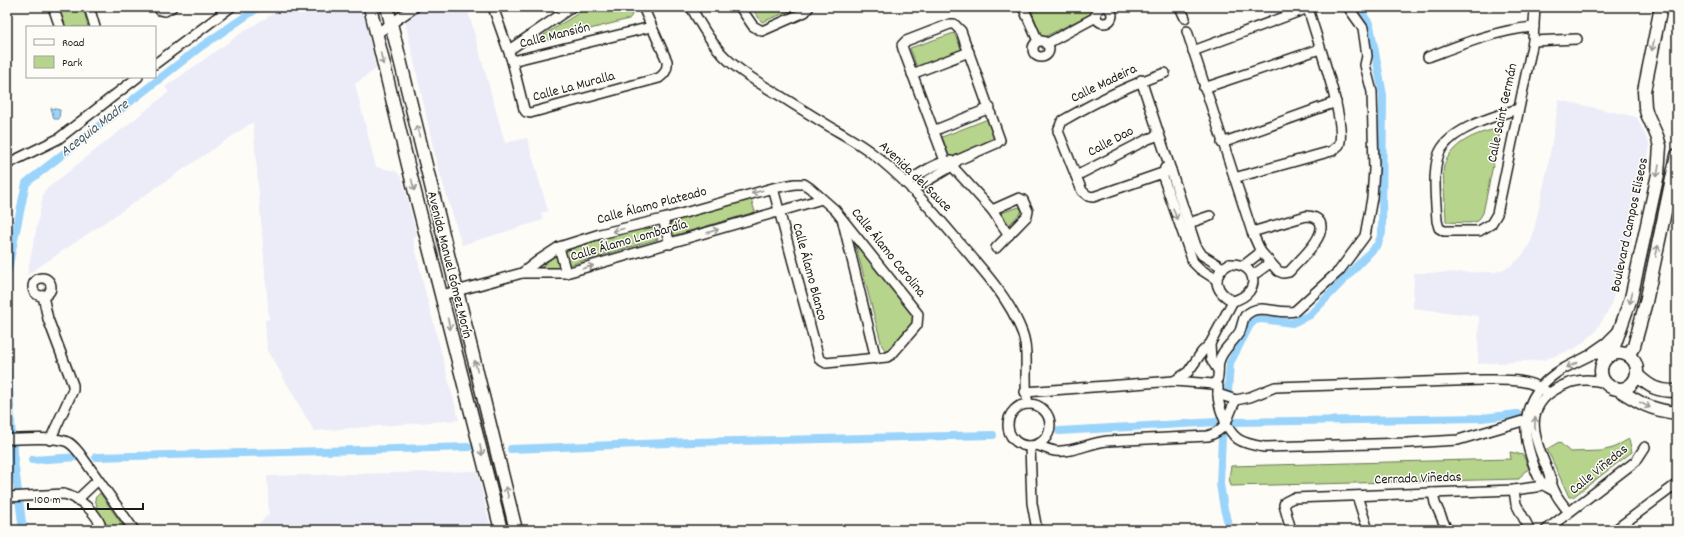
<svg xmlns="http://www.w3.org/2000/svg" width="1684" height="537" viewBox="0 0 1684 537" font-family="Dekko,sans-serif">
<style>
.built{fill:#ebecf8}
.green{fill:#b6d48c;stroke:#697854}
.water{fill:#9bd4fb;stroke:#688aa2}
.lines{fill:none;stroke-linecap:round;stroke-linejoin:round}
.canal{stroke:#9bd4fb;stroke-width:8}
.minor-casing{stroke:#1c1c1c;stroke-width:12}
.major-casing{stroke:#1c1c1c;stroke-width:15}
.minor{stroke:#fdfcf7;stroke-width:9}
.major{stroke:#fdfcf7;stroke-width:12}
.oneway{stroke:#989794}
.labels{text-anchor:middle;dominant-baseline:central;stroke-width:3;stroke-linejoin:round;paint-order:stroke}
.street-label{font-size:14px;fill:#1c1c1c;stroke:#fdfcf7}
.water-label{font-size:15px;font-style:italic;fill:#485c6a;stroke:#fdfcf7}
</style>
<rect width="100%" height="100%" fill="#fdfcf7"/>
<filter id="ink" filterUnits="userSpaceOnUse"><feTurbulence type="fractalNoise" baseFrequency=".025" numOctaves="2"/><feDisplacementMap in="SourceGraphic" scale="8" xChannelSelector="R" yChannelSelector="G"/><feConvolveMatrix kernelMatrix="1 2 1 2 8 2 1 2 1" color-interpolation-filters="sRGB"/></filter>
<g filter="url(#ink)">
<g class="built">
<path d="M284 7H362L376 69 355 84 376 167 396 171 402 178 417 237 413 238 423 283 459 420 314 431 267 349 265 320 269 319 253 122 27 275 44 191 169 92 165 87 243 32Z"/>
<path d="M425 7H467L505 143 527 138 548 211 541 213 543 220 462 245 437 164 405 21Z"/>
<path d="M1559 100 1637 117 1650 146 1629 252 1620 275 1610 308 1595 332 1585 341 1574 349 1543 360 1478 364 1479 316 1413 308 1414 273 1495 272 1509 267 1518 260 1527 249 1532 239 1548 166Z"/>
<path d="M477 471 491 530H253L269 514 267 476Z"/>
</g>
<g class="green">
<path d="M59 7H83L88 27H65Z"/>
<path d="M588 7H628L632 15 629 19 528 45Z"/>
<path d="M757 7H800L762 22 752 9Z"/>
<path d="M1041 7H1092L1095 12 1042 38 1032 12Z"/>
<path d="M954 33 963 52 917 68 910 48Z"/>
<path d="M988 119 996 139 950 158 942 137Z"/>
<path d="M1498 129 1500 132 1483 213 1478 221 1469 223 1446 222C1446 209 1442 175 1444 166 1451 143 1477 132 1498 129Z"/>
<path d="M751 198 755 212 672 236 668 221Z"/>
<path d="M1019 207 1022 211 1009 225 1001 213Z"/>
<path d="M655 225 658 239 569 265 564 249Z"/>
<path d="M854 239 917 318 889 350 886 351 882 346Z"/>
<path d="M557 254 560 268H540Z"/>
<path d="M1629 439 1632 452 1573 497H1569L1547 449 1559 442 1570 452 1601 451 1613 448Z"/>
<path d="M1510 452 1523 455 1529 469 1524 472 1519 479 1231 486 1229 478 1231 466 1511 459Z"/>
<path d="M100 493 126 530H102L95 498Z"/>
</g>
<path class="water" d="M51 108 60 110 59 119H54Z"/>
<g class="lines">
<g class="canal">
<path d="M7 274 26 183 199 48 259 7"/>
<path d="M7 359 13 453 23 530"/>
<path d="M1228 392 1230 363 1250 325 1255 320 1262 319 1292 323 1310 315 1378 244 1382 233 1383 95 1370 25 1358 7"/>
<path d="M1675 405H1677"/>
<path d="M1235 422 1482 418 1517 414"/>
<path d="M1059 431 1217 422"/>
<path d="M1222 437 1220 484 1224 509 1230 530"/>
<path d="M511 449 693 442 993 435"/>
<path d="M96 457 470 447"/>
<path d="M32 460 79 457"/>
</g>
<g class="minor-casing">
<g id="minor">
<circle cx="1104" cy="15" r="8"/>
<path d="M53 7 60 27"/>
<path d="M89 7 95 27"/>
<path d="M159 7 160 10 165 11 172 7"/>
<path d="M493 7 512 61 524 109 526 112 530 113 659 78C665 74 668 69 667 61L643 7"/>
<path d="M691 7C700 24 711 43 725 57 739 71 757 82 774 92 795 105 817 119 839 132 849 138 860 144 869 151 903 176 931 209 958 241 982 269 1009 298 1022 332 1030 352 1023 382 1028 404"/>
<path d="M740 7 753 26 762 31 805 12 809 7"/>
<path d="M1023 7 1038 41"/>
<path d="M1180 7 1185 18"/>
<path d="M1187 31 1252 232 1261 252 1278 271 1283 273 1289 272C1298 261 1327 237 1320 222 1317 217 1312 216 1306 216L1252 232"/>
<path d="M376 34 415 7"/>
<path d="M1533 41 1577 39"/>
<circle cx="1041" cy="49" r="8"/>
<path d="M1046 44 1096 17"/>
<path d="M509 50 572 7"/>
<path d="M1193 51 1311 7"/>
<path d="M1428 57C1463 44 1497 30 1534 27"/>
<path d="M512 61 651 27"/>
<path d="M155 64 231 7"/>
<path d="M1165 73C1128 85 1095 102 1062 121L1058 131 1082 191 1088 196 1093 197 1171 170"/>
<path d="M912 74 969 52"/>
<path d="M1141 80 1196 246 1202 255 1223 268"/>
<path d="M1204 88 1320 49"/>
<path d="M1518 109C1495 116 1456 127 1442 148 1431 163 1436 202 1437 221L1439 228 1444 231H1479L1491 224 1497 214 1533 41 1535 7"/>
<path d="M933 131 990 108"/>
<path d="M1222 143 1336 102"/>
<path d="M7 164 58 139 138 77"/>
<path d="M1165 168 1163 177 1193 262 1200 269 1217 280"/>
<path d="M1076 176 1148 139 1159 135"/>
<path d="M1234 178 1332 151 1339 145C1348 124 1315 34 1308 8"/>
<path d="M905 183C919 175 935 162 951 161"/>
<path d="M912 190 952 166 958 160 997 143 1000 140 961 31 954 24H950L906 41 902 45 903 49 945 161 952 166 992 210 1009 235"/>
<path d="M992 210 1019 198 1023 200 1028 211 1027 216 996 248"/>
<path d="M663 219 670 244"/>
<path d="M843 222 876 359"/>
<path d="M1189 223 1210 216"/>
<path d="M559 247 566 273"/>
<path d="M1229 264C1257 262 1263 293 1233 301 1215 292 1210 275 1229 264Z"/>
<path d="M1243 266 1261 252"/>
<path d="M522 273 539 260 559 247 600 234 663 219 773 188 795 184H804L810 188 835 210 918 314 917 325 892 354 887 357 826 363 819 359 773 188"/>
<path d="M1252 276 1270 263"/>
<circle cx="42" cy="287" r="9"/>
<path d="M442 295 522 273H566L822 199"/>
<path d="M43 296 48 319 73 385V390L50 440"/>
<path d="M1210 344 1211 359 1218 370"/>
<path d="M1174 381 1188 372 1202 352 1210 344 1233 301"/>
<path d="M1216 382 1218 386V394L1236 400 1250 397 1275 387 1483 380C1507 380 1529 378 1549 393"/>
<path d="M1025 392 1174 381 1213 384C1221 380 1217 370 1219 362 1222 349 1234 342 1240 331 1242 327 1242 321 1245 316 1247 314 1250 312 1252 311 1264 305 1281 315 1295 311L1339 271 1365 236 1372 198 1374 169 1372 92 1365 65 1367 56 1363 28 1348 7"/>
<path d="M1218 394C1218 403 1220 408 1223 416 1232 440 1240 443 1264 447L1408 443 1458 440 1526 420"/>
<circle cx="1029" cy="425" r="21"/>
<path d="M7 439C24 440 49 436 65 441 72 443 76 449 80 454L134 530"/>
<path d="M1037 445C1042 447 1049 450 1055 451 1072 453 1089 443 1107 441L1208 436C1230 428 1226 417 1236 400"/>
<path d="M1030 446 1032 503 1037 530"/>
<path d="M1514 490 1516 504 1530 530"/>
<path d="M1554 491C1551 489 1546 487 1544 485 1537 479 1534 465 1531 457 1519 421 1528 390 1561 370 1572 364 1583 359 1594 353L1607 357"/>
<path d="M1433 493 1435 503 1447 530"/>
<path d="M1357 496 1368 530"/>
<path d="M7 497 64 494C80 498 98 513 102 530"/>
<path d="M77 500 98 480"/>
<path d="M1569 512C1564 506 1558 499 1555 492 1551 485 1550 476 1547 469 1535 440 1522 408 1556 389 1573 379 1588 378 1606 383"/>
<path d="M1291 530 1284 505 1285 502 1293 498 1514 490 1536 487 1552 481"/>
<path d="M1546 530 1636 461 1645 447"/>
<path d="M1615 530 1677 484"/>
</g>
</g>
<g class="major-casing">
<g id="major">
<path d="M370 7 408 165 501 530"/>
<path d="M387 7 516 530"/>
<path d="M1594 353 1607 344 1618 333"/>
<circle cx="1619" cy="371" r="18"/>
<path d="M1611 355 1631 298 1658 174 1660 146 1657 136 1647 114 1645 107 1644 91 1661 7"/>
<path d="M1628 355 1634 346 1646 302 1677 155"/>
<path d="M1637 375C1651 388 1657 391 1677 391"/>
<path d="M1616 388C1638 402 1650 410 1677 413"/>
</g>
</g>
<use href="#minor" class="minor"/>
<use href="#major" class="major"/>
</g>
<defs><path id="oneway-shaft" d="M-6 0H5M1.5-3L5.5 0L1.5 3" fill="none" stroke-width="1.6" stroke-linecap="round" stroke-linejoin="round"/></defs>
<g class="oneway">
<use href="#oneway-shaft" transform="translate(1653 45) rotate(102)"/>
<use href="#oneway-shaft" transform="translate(382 59) rotate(77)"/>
<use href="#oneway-shaft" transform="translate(418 131) rotate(-104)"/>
<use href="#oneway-shaft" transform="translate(1658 171) rotate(99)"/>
<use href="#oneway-shaft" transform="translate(413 185) rotate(76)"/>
<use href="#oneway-shaft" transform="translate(757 192) rotate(164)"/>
<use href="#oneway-shaft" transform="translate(1175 214) rotate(71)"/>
<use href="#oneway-shaft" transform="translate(618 230) rotate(166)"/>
<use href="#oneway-shaft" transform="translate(713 231) rotate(-17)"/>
<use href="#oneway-shaft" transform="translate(1657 251) rotate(-78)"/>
<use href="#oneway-shaft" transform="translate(588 267) rotate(-16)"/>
<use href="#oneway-shaft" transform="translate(1631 298) rotate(103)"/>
<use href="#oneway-shaft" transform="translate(449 324) rotate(76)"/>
<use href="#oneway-shaft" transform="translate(1572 365) rotate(155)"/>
<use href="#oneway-shaft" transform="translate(476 366) rotate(-103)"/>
<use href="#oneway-shaft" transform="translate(1645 405) rotate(27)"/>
<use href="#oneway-shaft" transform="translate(1535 423) rotate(-89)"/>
<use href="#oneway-shaft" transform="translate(481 450) rotate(78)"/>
<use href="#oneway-shaft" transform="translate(507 492) rotate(-104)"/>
</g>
</g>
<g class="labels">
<g class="street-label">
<text transform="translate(555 36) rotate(-14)">Calle Mansión</text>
<text transform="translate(1104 84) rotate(-26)">Calle Madeira</text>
<text transform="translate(574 87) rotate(-15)">Calle La Muralla</text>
<text transform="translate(1503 113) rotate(-78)">Calle Saint Germán</text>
<text transform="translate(1111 142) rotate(-28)">Calle Dao</text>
<text transform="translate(915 177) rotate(44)">Avenida del Sauce</text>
<text transform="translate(652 206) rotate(-15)">Calle Álamo Plateado</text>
<text transform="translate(1630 225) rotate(-78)">Boulevard Campos Eliseos</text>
<text transform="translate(629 241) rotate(-16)">Calle Álamo Lombardía</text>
<text transform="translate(888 253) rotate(51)">Calle Álamo Carolina</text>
<text transform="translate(449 265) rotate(76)">Avenida Manuel Gómez Morín</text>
<text transform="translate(809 272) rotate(75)">Calle Álamo Blanco</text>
<text transform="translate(1599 470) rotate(-39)">Calle Viñedas</text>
<text transform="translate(1418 479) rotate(-2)">Cerrada Viñedas</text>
</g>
<g class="water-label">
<text transform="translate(95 129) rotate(-38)">Acequia Madre</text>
</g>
</g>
<rect width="1684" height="537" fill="none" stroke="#fdfcf7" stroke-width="24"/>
<rect x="12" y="12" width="1660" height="513" fill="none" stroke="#1c1c1c" stroke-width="1.5" filter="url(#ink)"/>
<rect x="26" y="26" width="130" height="52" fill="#fdfcf7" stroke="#a3a29f"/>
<rect x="34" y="39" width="20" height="6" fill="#fdfcf7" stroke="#a3a29f"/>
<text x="62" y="46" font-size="12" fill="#1c1c1c">Road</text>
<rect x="34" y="56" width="20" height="12" fill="#b6d48c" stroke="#a3a29f"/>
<text x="62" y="66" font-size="12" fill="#1c1c1c">Park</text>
<path d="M28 503v6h115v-6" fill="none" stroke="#1c1c1c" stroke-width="2"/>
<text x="34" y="503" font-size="12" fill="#1c1c1c" stroke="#fdfcf7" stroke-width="3" paint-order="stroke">100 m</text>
</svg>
